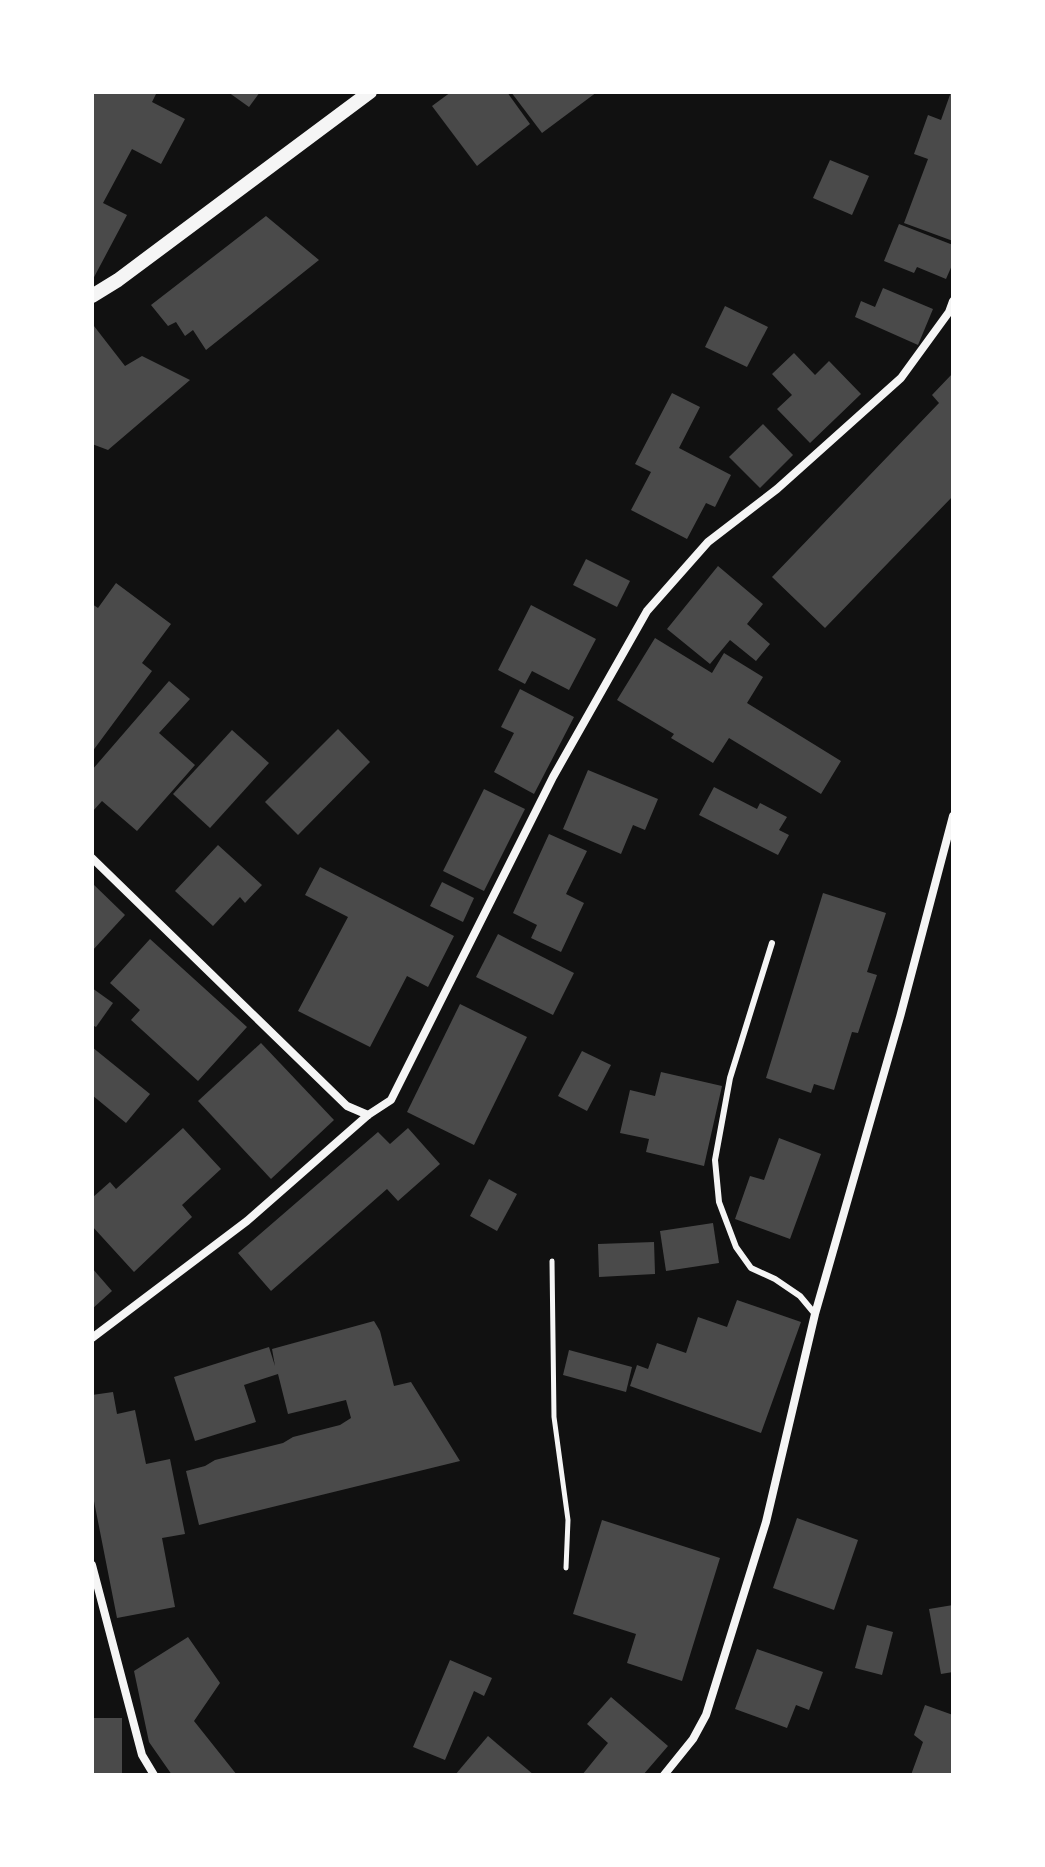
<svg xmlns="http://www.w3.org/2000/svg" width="1045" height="1867" viewBox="0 0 1045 1867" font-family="'Fira Sans',sans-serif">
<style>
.building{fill:#4a4a4a}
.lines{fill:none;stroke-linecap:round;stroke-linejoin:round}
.path{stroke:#f5f5f5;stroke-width:5}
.service{stroke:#f5f5f5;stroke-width:6}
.minor{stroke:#f5f5f5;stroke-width:8}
.tertiary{stroke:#f5f5f5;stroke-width:14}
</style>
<rect width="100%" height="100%" fill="#111"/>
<g class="building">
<path d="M92 92H157L152 102 185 119 161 164 132 149 103 203 127 215 92 281Z"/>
<path d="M228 92H260L249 107Z"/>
<path d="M451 92H507L530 124 477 166 432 106Z"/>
<path d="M511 92H597L542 133Z"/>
<path d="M951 92H953V241L904 223 928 159 914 154 928 115 941 120Z"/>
<path d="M830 160 869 176 852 215 813 198Z"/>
<path d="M266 216 319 260 206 350 193 330 185 336 176 322 168 326 151 305Z"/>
<path d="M899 224 953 245V263L946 279 917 267 914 273 884 261Z"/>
<path d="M883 288 933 309 918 345 855 317 861 301 875 307Z"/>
<path d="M725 306 768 327 747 367 705 347Z"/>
<path d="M94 326 125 366 142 356 190 380 108 450 92 444V327Z"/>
<path d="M794 353 815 375 829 361 861 394 810 443 777 409 792 395 772 374Z"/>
<path d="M953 373V496L825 628 772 577 939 403 932 395Z"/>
<path d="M672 393 700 407 679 448 731 475 715 507 706 503 687 539 631 510 651 472 635 464Z"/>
<path d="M763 424 793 455 760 488 729 457Z"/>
<path d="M586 559 630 581 617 607 573 585Z"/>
<path d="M718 566 763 604 747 624 770 644 756 661 730 640 710 664 667 629Z"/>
<path d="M116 583 171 624 142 663 152 671 92 752V604L98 608Z"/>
<path d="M531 605 596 639 569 690 532 671 525 684 498 670Z"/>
<path d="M655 638 712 673 724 653 763 677 747 703 841 761 821 794 729 738 713 763 671 738 674 734 617 700Z"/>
<path d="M169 681 190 699 159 733 195 765 137 831 102 801 92 812V770Z"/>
<path d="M520 689 574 717 534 794 494 772 514 733 501 727Z"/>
<path d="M338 729 370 762 298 835 265 802Z"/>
<path d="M232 730 269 763 210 828 173 794Z"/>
<path d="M588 770 658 799 645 830 633 825 621 854 563 829Z"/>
<path d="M714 787 757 809 760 803 787 817 779 830 789 835 778 855 699 815Z"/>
<path d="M484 789 525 809 484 891 443 871Z"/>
<path d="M549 834 587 851 566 894 584 903 561 952 531 938 537 925 513 913Z"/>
<path d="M218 845 262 885 245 903 240 897 213 926 175 891Z"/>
<path d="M320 867 454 936 428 987 407 976 370 1047 298 1011 348 917 305 895Z"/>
<path d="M442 882 474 898 463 922 430 906Z"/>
<path d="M92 883 125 915 92 951Z"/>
<path d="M823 893 886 913 867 972 877 975 858 1033 852 1032 834 1090 814 1084 811 1093 766 1078Z"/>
<path d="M498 934 574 973 553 1015 476 977Z"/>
<path d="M150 939 247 1027 198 1081 131 1020 140 1010 110 983Z"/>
<path d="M92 988 113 1003 96 1027 92 1025Z"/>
<path d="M460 1004 527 1037 474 1145 407 1112Z"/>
<path d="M261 1043 334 1120 271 1179 198 1101Z"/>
<path d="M92 1047 150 1094 126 1123 92 1095Z"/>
<path d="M582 1051 611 1065 587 1111 558 1096Z"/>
<path d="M661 1072 722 1086 704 1166 646 1152 649 1139 620 1133 630 1090 655 1096Z"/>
<path d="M183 1128 221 1169 182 1205 192 1217 134 1272 92 1226V1198L110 1182 116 1189Z"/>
<path d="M408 1128 440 1164 398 1201 387 1189 271 1291 238 1253 378 1132 390 1144Z"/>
<path d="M779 1138 821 1154 790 1239 735 1219 750 1176 764 1180Z"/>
<path d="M489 1179 517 1194 497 1231 470 1216Z"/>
<path d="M713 1223 719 1263 666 1271 660 1231Z"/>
<path d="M654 1242 655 1274 599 1277 598 1244Z"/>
<path d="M92 1268 112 1291 92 1309Z"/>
<path d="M737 1300 801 1322 761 1433 630 1386 637 1365 648 1369 657 1343 686 1353 698 1317 727 1327Z"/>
<path d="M374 1321 380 1331 394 1386 411 1382 460 1461 199 1525 186 1471 205 1466 215 1460 283 1443 293 1437 340 1425 351 1418 346 1400 288 1414 278 1374 244 1385 256 1422 195 1441 174 1377 269 1347 275 1366 272 1349Z"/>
<path d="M569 1350 632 1367 626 1392 563 1375Z"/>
<path d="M113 1392 117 1414 135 1410 146 1464 170 1459 185 1534 162 1538 175 1607 117 1618 92 1491V1395Z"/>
<path d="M797 1518 858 1540 834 1610 773 1588Z"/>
<path d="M602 1520 720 1558 682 1681 627 1663 636 1634 573 1614Z"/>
<path d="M953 1605V1672L941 1674 929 1609Z"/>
<path d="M867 1625 893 1632 882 1675 855 1668Z"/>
<path d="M188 1637 220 1683 194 1721 237 1775H172L149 1742 134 1671Z"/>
<path d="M757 1649 823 1672 809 1710 796 1705 787 1728 735 1709Z"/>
<path d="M450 1660 492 1678 484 1696 474 1691 445 1760 413 1747Z"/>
<path d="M611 1697 668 1746 643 1775H582L608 1743 587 1724Z"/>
<path d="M925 1705 953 1715V1775H911L923 1742 914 1735Z"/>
<rect x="92" y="1718" width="30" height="57"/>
<path d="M488 1736 534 1775H455Z"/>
</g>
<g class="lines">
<path class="path" d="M552 1261 554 1417 568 1520 566 1568"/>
<path class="service" d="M772 943 730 1078 715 1160 719 1202 736 1247 751 1268 775 1279 800 1296 815 1314"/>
<g class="minor">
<path d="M92 858 347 1106 368 1115"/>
<path d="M92 1338 247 1221 368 1115 391 1100 553 777 647 611 708 542 777 489 901 378 949 312 953 301"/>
<path d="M92 1565 142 1755 154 1775"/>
<path d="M664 1775 693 1739 706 1715 766 1522 815 1314 900 1017 953 816"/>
</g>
<path class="tertiary" d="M92 296 118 280 370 92"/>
</g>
<rect width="1045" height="1867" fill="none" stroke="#ffffff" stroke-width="188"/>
</svg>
